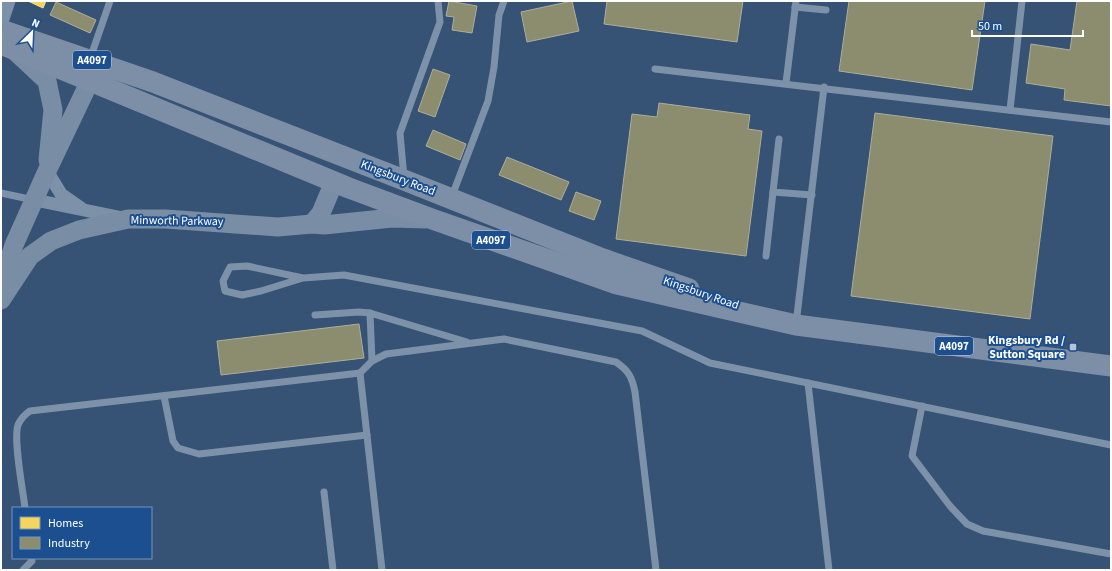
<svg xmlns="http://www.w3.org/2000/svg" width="1112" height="571" viewBox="0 0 1112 571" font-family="'Source Sans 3',sans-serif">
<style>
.homes{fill:#f6d55c;stroke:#f9e28d}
.industry{fill:#8c8c6e;stroke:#aeae9a}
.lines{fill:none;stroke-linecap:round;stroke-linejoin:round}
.lane{stroke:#7d92a8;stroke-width:7}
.street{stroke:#7d92a8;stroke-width:13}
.secondary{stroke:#798da4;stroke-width:19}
.primary{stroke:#7d8ea7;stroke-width:21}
.poi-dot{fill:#b9c2ce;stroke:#1b4f8f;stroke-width:1.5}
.labels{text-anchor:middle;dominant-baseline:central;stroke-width:4;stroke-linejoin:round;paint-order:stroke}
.shield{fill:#1b4f8f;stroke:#bbcadd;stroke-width:1}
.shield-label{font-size:11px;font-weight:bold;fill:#fff}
.street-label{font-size:12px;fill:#fff;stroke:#1b4f8f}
.poi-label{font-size:12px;font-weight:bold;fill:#fff;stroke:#1b4f8f;text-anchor:end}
</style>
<rect width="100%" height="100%" fill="#365274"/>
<path class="homes" d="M28 1H46L43 8Z"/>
<g class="industry">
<path d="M449 1 477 6 472 33 452 30 454 17 446 16Z"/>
<path d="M572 1 579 31 527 42 521 12Z"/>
<path d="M607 1H743L737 42 604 24Z"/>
<path d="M849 1H985L972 90 839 71Z"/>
<path d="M1077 1H1111V106L1064 100 1065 89 1026 83 1031 44 1070 50Z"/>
<path d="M56 2 96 20 90 33 50 15Z"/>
<path d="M433 69 450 75 435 117 418 111Z"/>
<path d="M659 103 750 115 748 129 762 131 746 256 616 239 632 114 657 117Z"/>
<path d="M875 113 1053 136 1030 319 851 296Z"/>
<path d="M433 130 466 144 460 160 426 146Z"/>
<path d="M507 157 569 182 561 200 499 175Z"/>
<path d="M576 192 601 201 594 220 569 211Z"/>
<path d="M359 324 364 358 221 375 217 341Z"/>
</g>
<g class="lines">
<g class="lane">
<path d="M795 7 826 10"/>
<path d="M90 59 110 1"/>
<path d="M655 69 1111 122"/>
<path d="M786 83 796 1"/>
<path d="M1010 110 1022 1"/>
<path d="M779 139 773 192 812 195"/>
<path d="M404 178 400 133 440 22 438 1"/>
<path d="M1 193 34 200"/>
<path d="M452 196 488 101 494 67 499 15 504 1"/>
<path d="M766 256 773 192"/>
<path d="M303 278 247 266 230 267 223 281 225 291 242 295 261 291 303 278 344 275 642 331 710 363 1111 445"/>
<path d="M370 313 467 342"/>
<path d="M315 315 359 312 370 313 372 361"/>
<path d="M796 324 824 87"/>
<path d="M360 373 382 570"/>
<path d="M808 383 829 570"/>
<path d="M164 396 173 441 178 448 199 454 367 435"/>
<path d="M922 406 912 456 950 506 967 524 983 531 1111 554"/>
<path d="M324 492 333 570"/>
<path d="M25 508C23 490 13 440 18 425 21 418 24 415 30 411L360 373 372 361 386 354 504 339 616 362C629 371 632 377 635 392L656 570"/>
<path d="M23 570 32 561 31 558"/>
</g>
<g class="street">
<path d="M1 25 9 1"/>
<path d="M47 171 61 194 81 208"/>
<path d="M35 200 123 218"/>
</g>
<g class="secondary">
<path d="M15 51 47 81 53 110 48 160"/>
<path d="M312 224 321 213 334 182"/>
<path d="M1 286 14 245 47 171 96 68"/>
<path d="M1 300 30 256 51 241 79 230 128 219H166L278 227 312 224 324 225 392 218 425 219"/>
</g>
<g class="primary">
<path d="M1 30 153 82 404 180 603 259 689 289"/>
<path d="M1 44 349 188 432 219 617 284 796 325 1111 366"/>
</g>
</g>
<rect class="poi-dot" x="1069" y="343" width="8" height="8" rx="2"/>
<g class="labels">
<g class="shield">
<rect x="73" y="51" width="38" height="18" rx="3"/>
<rect x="472" y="231" width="38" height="18" rx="3"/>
<rect x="935" y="337" width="38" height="18" rx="3"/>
</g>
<g class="shield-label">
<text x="92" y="60">A4097</text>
<text x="491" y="240">A4097</text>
<text x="954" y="346">A4097</text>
</g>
<g class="street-label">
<text transform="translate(398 178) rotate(21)">Kingsbury Road</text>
<text transform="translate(177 221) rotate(1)">Minworth Parkway</text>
<text transform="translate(701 293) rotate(19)">Kingsbury Road</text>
</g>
<g class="poi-label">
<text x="1065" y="340">Kingsbury Rd /<tspan x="1065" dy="14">Sutton Square</tspan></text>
</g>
</g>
<rect width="1112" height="571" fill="none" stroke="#ffffff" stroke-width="4"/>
<rect x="12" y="507" width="140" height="52" fill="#1b4f8f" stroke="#7695bc"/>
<rect x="20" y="517" width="20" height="12" fill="#f6d55c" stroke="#7695bc"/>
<text x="48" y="527" font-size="12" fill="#ffffff">Homes</text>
<rect x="20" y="537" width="20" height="12" fill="#8c8c6e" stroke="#7695bc"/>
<text x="48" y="547" font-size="12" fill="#ffffff">Industry</text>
<g transform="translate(32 32) rotate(24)" stroke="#1b4f8f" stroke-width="3" paint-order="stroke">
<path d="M0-3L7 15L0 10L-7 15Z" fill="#ffffff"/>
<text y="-6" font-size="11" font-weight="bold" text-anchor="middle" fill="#ffffff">N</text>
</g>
<path d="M972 30v6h111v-6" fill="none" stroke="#ffffff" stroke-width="2"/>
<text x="978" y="30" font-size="12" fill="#ffffff" stroke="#1b4f8f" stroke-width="3" paint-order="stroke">50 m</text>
</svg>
